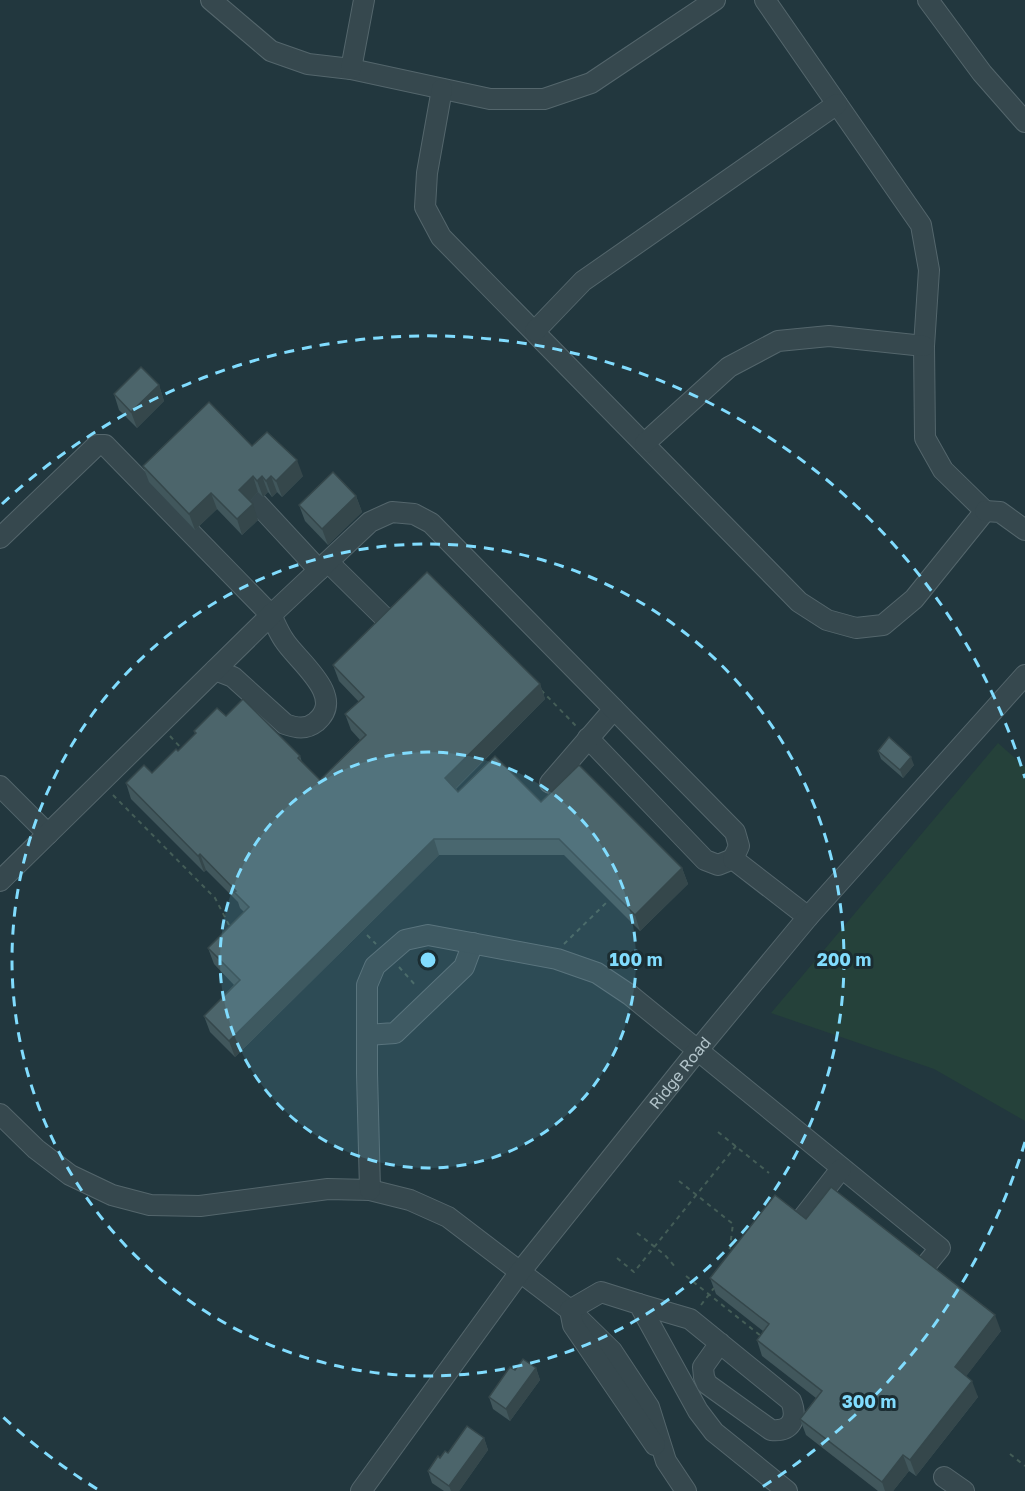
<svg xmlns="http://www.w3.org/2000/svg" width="1025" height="1491" viewBox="0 0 1025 1491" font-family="'Golos Text',sans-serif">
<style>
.green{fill:#25413a}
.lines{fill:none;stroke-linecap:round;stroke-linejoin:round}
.minor-casing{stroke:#54666c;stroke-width:22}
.path{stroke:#445d57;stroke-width:2;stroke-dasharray:4.5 4.5;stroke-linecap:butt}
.minor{stroke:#36484e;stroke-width:20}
.wall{fill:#41575c}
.shaded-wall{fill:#35474b}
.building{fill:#4c656b;stroke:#35474b;stroke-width:1.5}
.ring{fill:none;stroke:#81dcfe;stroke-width:3;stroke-dasharray:10 8}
.labels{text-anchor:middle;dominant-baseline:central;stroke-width:6;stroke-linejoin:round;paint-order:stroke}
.street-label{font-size:16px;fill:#b1c3c9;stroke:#1b2d32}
.centre{fill:#81dcfe;stroke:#1b2d32;stroke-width:3}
.ring-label{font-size:18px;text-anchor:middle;font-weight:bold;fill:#81dcfe;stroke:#1b2d32;stroke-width:6;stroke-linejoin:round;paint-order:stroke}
</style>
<rect width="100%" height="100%" fill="#22373e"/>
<path class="green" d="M998 743 1025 767V1121L934 1069 771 1013Z"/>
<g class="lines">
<g class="minor-casing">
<g id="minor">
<path d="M211 0 271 51 308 64 351 69 490 99H544L591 83 715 0"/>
<path d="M928 0 982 73 1025 122"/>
<path d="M351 69 364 0"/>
<path d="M442 89 427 173 425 207 441 237 799 602 827 620 856 628 883 625 914 599 985 511 943 470 925 438 924 346 929 270 921 225 765 0"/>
<path d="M535 331 583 281 837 104"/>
<path d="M645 443 729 367 778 341 829 336 924 346"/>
<path d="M255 501 319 570"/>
<path d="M985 511 1000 512 1025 530"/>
<path d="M0 538 97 445H105L271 615C275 623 279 633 284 640 297 661 347 696 316 722 306 730 296 728 285 724L233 677 215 670"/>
<path d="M328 562 390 623"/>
<path d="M588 738 705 860 718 865 733 859"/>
<path d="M550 783 614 709"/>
<path d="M0 786 48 834"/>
<path d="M0 881 271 615 370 522 392 512 414 514 431 523 735 832 739 846 733 859 808 917"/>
<path d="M367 1035 395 1033 464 967 473 943"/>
<path d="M0 1114 36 1149 70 1175 112 1195 150 1205 200 1206 328 1189 370 1190 410 1200 448 1217 570 1310 612 1351 649 1407 666 1461 686 1491"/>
<path d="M370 1190 367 1073V985L375 966 405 940 428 935 557 959 597 973 630 995 940 1248 922 1270"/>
<path d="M798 1224 841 1169"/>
<path d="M639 1304 690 1319 791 1401C798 1419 791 1432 771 1430L707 1384 704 1377 703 1367 720 1343"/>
<path d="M655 1445 573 1325 570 1310 601 1292 639 1304 698 1411 714 1432 787 1491"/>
<path d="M944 1477 964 1491"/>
<path id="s1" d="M361 1491 520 1272 697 1051 808 917 1025 675"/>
</g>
</g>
<g class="path">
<path d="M541 690 577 727"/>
<path d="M170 736 182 749"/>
<path d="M113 795 215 898 230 927"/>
<path d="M367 935 376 944"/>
<path d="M564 944 607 902"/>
<path d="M399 967 417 987"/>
<path d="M718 1132 769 1173"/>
<path d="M679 1181 733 1224 729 1254"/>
<path d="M637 1233 665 1255 676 1268"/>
<path d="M617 1258 634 1272 736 1146"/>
<path d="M686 1276 761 1336"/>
<path d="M701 1305 714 1288"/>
<path d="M1010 1454 1025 1466"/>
</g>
<use href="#minor" class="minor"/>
</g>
<g class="wall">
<path d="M159 385 164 401 137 428 119 410 114 394Z"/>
<path d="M252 446 303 476 282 497 277 492 272 497 268 492 263 497 258 492 250 501 258 520 242 535 217 509 195 530 149 482 143 466Z"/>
<path d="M356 496 362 512 328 545 305 521 299 505Z"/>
<path d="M333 665 540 684 545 699 456 789 458 792 541 802 682 868 688 884 640 931 564 855H439L235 1057 210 1032 204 1016 234 985 214 964 208 948 244 912 240 908 238 902 206 870 204 872 131 799 126 783 152 773 178 751 195 734 194 731 226 716 300 756 302 762 320 780 360 740 351 730 345 714 359 702 339 681Z"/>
<path d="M878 751 914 765 903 778 881 759Z"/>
<path d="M806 1219 1001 1331 966 1376 978 1397 916 1476 909 1471 893 1491H878L806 1435 800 1419 816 1398 762 1356 757 1340 763 1331 716 1294 710 1278Z"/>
<path d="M536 1368 540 1380 510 1421 493 1409 489 1397 515 1370Z"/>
<path d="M484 1438 488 1450 459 1491H444L432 1483 428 1471 440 1458 448 1453Z"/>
</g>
<g class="shaded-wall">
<path d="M159 385 164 401 137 428 131 412Z"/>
<path d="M297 460 303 476 282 497 276 481Z"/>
<path d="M253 476 258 492 245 506 239 490Z"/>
<path d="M262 476 268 492 263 497 257 481Z"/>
<path d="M271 476 277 492 272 497 266 481Z"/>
<path d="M211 493 217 509 195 530 189 514Z"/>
<path d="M356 496 362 512 328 545 322 529Z"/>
<path d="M253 504 258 520 242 535 237 519Z"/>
<path d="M540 684 545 699 450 794 445 778Z"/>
<path d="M911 757 914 765 903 778 900 770Z"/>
<path d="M434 839 439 855 235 1057 229 1041Z"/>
<path d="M200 854 206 870 204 872 198 856Z"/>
<path d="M682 868 688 884 640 931 635 915Z"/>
<path d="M995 1315 1001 1331 961 1383 955 1367Z"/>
<path d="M536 1368 540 1380 510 1421 506 1409Z"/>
<path d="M972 1381 978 1397 916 1476 910 1460Z"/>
<path d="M484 1438 488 1450 459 1491H451L449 1486Z"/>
<path d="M903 1455 909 1471 893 1491H885L882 1482Z"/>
</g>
<g class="building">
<path d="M141 367 159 385 131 412 114 394Z"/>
<path d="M209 402 252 446 267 432 297 460 276 481 271 476 266 481 262 476 257 481 253 476 239 490 253 504 237 519 211 493 189 514 143 466Z"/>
<path d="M333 472 356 496 322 529 299 505Z"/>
<path d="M427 572 540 684 445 778 458 792 495 756 541 802 579 765 682 868 635 915 559 839H434L229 1041 204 1016 240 980 208 948 249 907 234 892 236 891 200 854 198 856 126 783 144 765 152 773 176 749 178 751 196 733 194 731 217 708 226 716 243 699 300 756 298 758 320 780 366 735 345 714 364 697 333 665Z"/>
<path d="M889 737 911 757 900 770 878 751Z"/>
<path d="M831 1187 995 1315 955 1367 972 1381 910 1460 903 1455 882 1482 800 1419 822 1391 757 1340 769 1324 710 1278 775 1195 806 1219Z"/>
<path d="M523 1359 536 1368 506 1409 489 1397 510 1367 515 1370Z"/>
<path d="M467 1426 484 1438 449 1486 428 1471 438 1456 440 1458 445 1451 448 1453Z"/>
</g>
<circle cx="428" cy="960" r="208" fill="#81dcfe" fill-opacity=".12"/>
<g class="ring">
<circle cx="428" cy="960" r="208"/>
<circle cx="428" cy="960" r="416"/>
<path d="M1025 1142A624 624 0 0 1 759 1489M97 1489A624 624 0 0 1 2 1416M2 504A624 624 0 0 1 1025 778"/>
</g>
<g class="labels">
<g class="street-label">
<text stroke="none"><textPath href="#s1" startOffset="526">Ridge Road</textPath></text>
</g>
</g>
<circle cx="428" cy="960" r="9" class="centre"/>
<g class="ring-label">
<text x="636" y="966">100 m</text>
<text x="844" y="966">200 m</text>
<text x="869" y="1408">300 m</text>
</g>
</svg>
